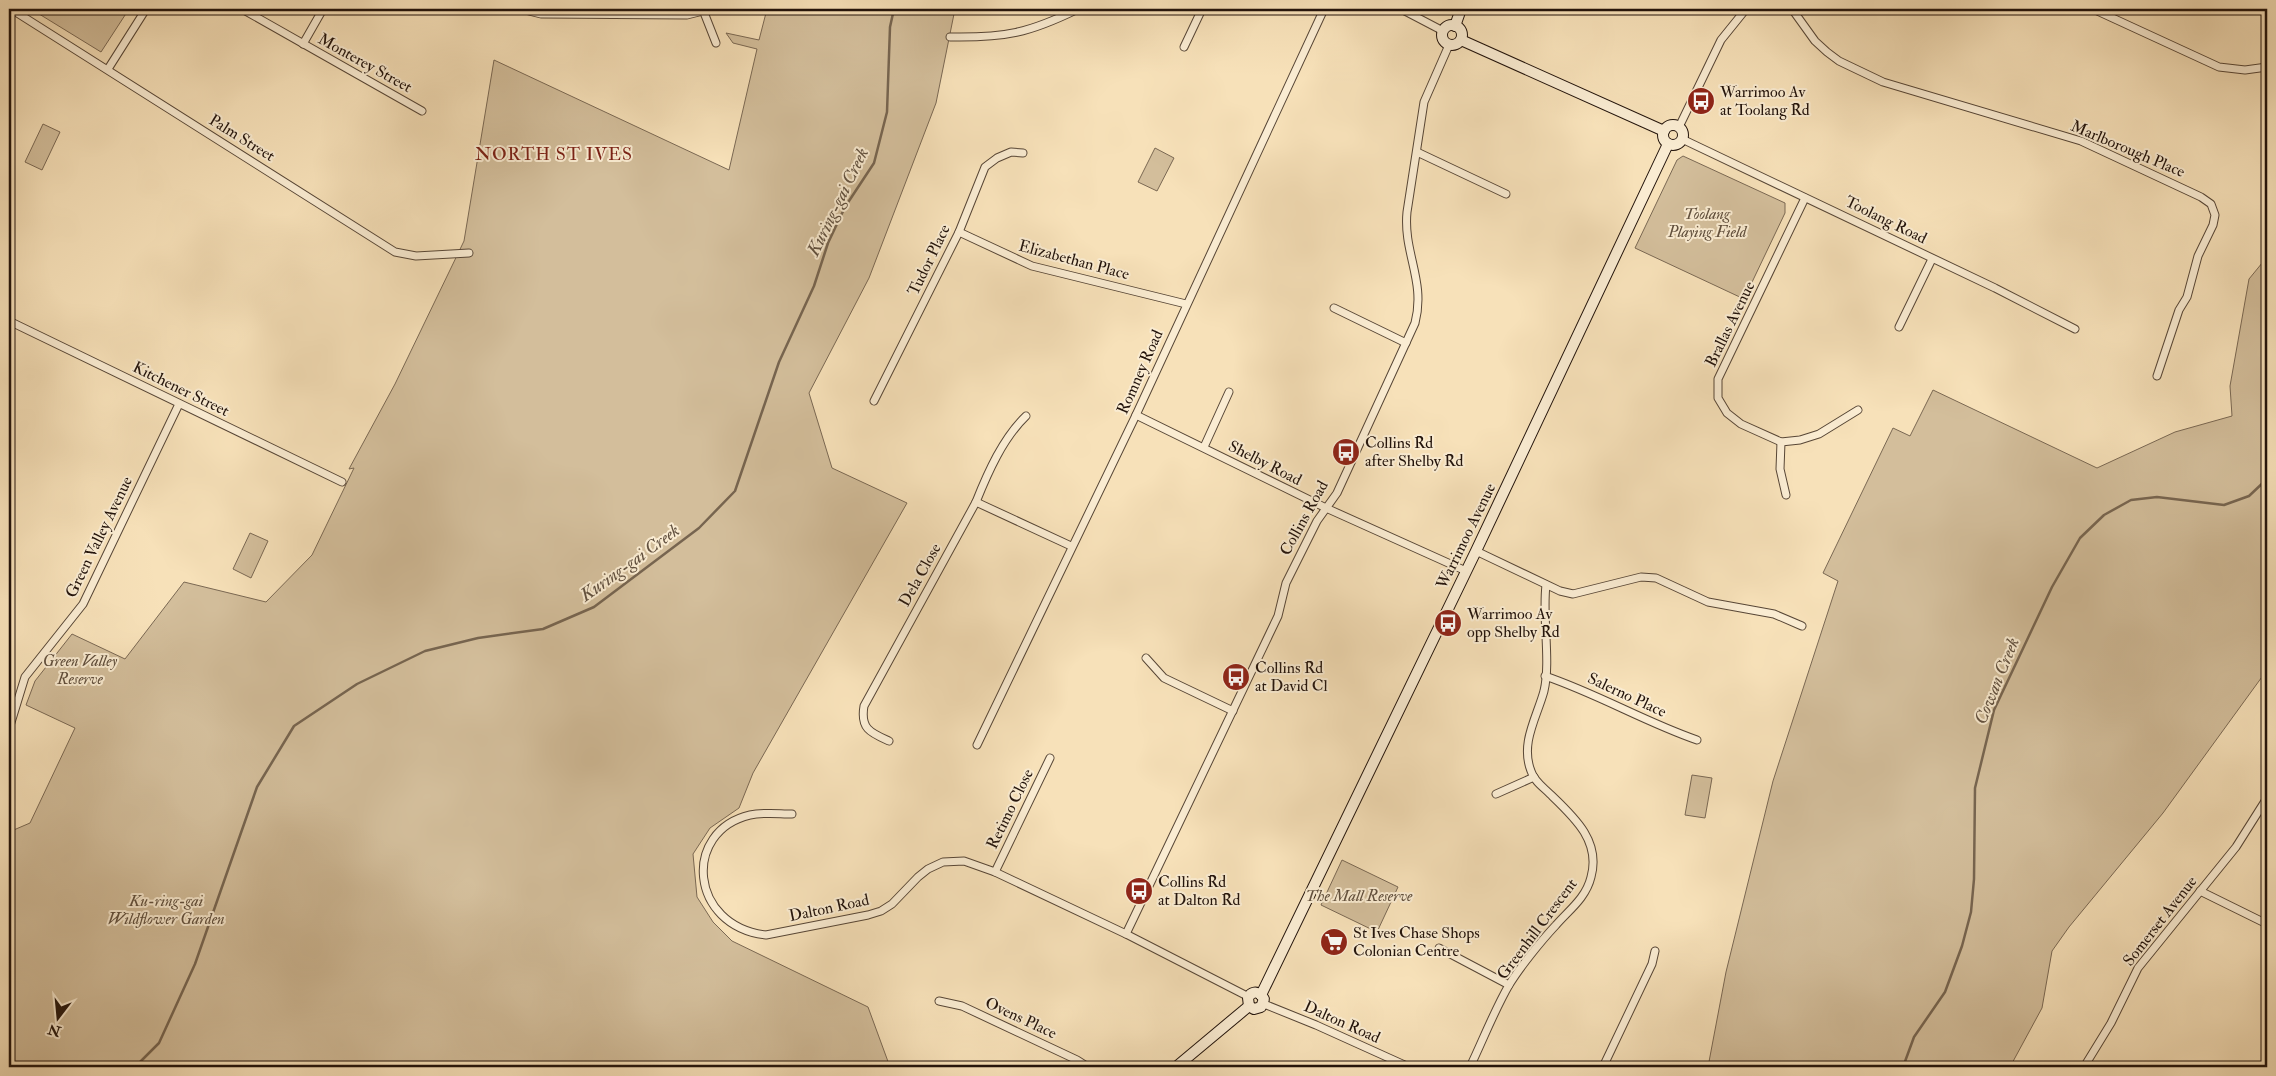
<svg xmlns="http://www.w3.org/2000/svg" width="2276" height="1076" viewBox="0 0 2276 1076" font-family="'IM FELL Double Pica',serif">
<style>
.green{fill:#d3be9b;stroke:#7a6853}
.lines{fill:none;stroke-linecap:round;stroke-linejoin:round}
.stream{stroke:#776550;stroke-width:2.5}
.street-casing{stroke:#574636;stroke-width:9}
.secondary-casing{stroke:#22130b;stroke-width:12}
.street{stroke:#faecd2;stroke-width:7}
.secondary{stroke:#faecd2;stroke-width:10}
.labels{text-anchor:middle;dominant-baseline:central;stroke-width:4;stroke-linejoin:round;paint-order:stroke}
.street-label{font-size:16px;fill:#22130b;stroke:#faecd2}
.poi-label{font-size:16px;fill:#22130b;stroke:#faecd2;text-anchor:start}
.park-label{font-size:16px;font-style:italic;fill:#604f3d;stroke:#faecd2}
.neighbourhood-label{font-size:18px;letter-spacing:1px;fill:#7a1f14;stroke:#faecd2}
.water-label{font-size:18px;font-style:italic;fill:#61503f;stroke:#faecd2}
</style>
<rect width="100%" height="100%" fill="#f7e1b9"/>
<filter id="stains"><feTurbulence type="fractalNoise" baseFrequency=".004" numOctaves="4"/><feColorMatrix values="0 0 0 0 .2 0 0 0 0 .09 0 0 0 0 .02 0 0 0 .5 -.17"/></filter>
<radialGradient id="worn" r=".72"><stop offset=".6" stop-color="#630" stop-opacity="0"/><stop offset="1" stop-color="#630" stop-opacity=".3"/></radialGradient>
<g class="green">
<path d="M31 9H129L101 52Z"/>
<path d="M767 9H955L936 103 869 278 809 393 832 468 907 503 753 773 739 808 710 828 693 854 697 897 713 922 732 941 868 1007 890 1067H9V832L30 823 75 728 26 705 35 681 72 634 125 659 184 582 266 602 312 555 354 468 349 469 395 384 464 241 494 60 729 170 757 49 733 43 726 33 759 40Z"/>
<path d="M43 124 60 132 42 170 25 162Z"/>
<path d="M1155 148 1174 158 1157 191 1138 182Z"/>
<path d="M1683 156 1785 203V213L1744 299 1635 248 1677 160Z"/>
<path d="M2267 257V670L2163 813 2069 927 2052 951 2042 1008 2010 1067H1708L1726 972 1773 781 1838 581 1823 573 1893 428 1910 436 1933 390 2097 468 2175 432 2232 416 2230 386 2249 279Z"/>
<path d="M250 533 268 541 251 578 233 569Z"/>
<path d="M1692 775 1712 778 1705 818 1685 815Z"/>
<path d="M1342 860 1398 887 1377 932 1321 905Z"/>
</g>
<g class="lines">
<g class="stream">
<path d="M135 1067 159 1043 195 964 257 787 294 726 357 684 425 651 478 638 543 629 594 607 699 528 735 491 779 362 814 286 828 243 845 207 874 163 887 112 890 27 894 9"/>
<path d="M1903 1067 1914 1037 1945 992 1962 946 1971 912 1974 879 1975 788 1994 710 2052 587 2080 538 2104 515 2131 500 2157 497 2224 505 2249 496 2267 479"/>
</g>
<g class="street-casing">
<g id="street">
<path d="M11 9 395 252 416 256 469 253"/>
<path d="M242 9 422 111"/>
<path d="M521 9 541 14 687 15 699 12 705 9"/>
<path d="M1401 9 1443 31"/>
<path d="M1792 9 1815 41 1827 52 1839 61 1883 82 2081 141 2201 197 2211 204 2215 215 2213 225 2198 256 2187 297 2179 310 2157 376"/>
<path d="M2093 9 2219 67 2245 70 2267 67"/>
<path d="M703 10 716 43"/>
<path d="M950 37C1005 38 1029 33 1078 9"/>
<path d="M303 44 323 9"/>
<path d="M1184 47 1202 9"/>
<path d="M108 69 146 9"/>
<path d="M1679 127 1721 40 1746 9"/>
<path d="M1682 139 1995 288 2075 329"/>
<path d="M1417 152 1506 194"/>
<path d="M1805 198 1718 379V398L1727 413 1741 424 1781 442 1800 440 1819 434 1858 410"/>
<path d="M959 232 1032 266 1186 304"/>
<path d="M1334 308 1406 343"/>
<path d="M9 321 342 482"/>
<path d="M1899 327 1932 259"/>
<path d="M874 401 959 232 985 167 997 158 1011 152 1023 153"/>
<path d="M1136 415 1326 508 1466 571"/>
<path d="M1781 442 1780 469 1786 495"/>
<path d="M1204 447 1229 392"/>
<path d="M976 502 1071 546"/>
<path d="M1476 551 1560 591 1573 594 1641 577 1656 578 1708 602 1774 614 1802 626"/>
<path d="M1146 658 1164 678 1233 711"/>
<path d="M1545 676C1598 694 1645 722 1697 740"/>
<path d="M9 729 25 677 83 604 179 404"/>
<path d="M889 741C871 733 860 729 864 706L976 502C988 472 1003 438 1026 416"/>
<path d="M977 745 1136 415 1324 9"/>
<path d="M1496 794 1534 777"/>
<path d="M792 814C779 814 764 812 750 815 682 831 689 926 766 935L868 915 881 911 892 904 918 877 928 869 943 862 964 861 995 872 1126 934 1249 997"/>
<path d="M995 872 1050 758"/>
<path d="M2200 891 2267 924"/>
<path d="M1126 934 1278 616 1286 583 1317 521 1337 493 1415 323C1426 281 1403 253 1407 212L1424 102 1449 45"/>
<path d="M1439 948 1509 985"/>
<path d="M939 1001 962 1006 1077 1060 1088 1067"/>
<path d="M1264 1004 1316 1025 1409 1067"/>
<path d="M1470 1067C1483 1040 1494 1011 1509 985 1520 967 1541 941 1556 925 1569 910 1586 898 1591 877 1601 841 1574 817 1550 794 1543 787 1534 781 1531 771 1520 743 1537 717 1544 691 1551 661 1542 618 1546 585"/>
<path d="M1603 1067 1652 964 1655 951"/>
<path d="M2084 1067 2111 1023 2138 968 2236 847 2267 798"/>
</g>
</g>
<g class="secondary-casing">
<g id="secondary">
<circle cx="1452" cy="35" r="10"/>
<path d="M1455 26 1461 9"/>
<path d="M1461 40 1664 131"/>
<circle cx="1673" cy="135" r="10"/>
<path d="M1261 995 1476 551 1668 144"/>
<path d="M1249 1006 1254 1009 1261 1007 1264 999 1261 995"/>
<path d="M1249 1006 1248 998C1251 992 1256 991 1261 995"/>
<path d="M1176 1067 1249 1006"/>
</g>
</g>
<use href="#street" class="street"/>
<use href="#secondary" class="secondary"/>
</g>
<defs>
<g id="bus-disc" transform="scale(1.4375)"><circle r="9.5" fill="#8f2418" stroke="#faecd2"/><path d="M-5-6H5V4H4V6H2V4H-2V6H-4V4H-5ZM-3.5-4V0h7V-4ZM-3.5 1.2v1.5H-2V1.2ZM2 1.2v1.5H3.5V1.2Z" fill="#fff"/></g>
<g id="supermarket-disc" transform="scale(1.4375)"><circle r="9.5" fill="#8f2418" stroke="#faecd2"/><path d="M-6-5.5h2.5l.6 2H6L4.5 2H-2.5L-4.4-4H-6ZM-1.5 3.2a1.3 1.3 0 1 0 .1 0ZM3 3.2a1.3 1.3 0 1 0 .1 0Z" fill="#fff"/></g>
</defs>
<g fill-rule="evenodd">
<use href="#bus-disc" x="1701" y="101"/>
<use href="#bus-disc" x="1346" y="452"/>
<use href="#bus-disc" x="1448" y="623"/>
<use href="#bus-disc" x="1236" y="677"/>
<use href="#bus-disc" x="1139" y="891"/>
<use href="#supermarket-disc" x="1334" y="942"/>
</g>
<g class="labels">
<g class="street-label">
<text transform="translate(365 63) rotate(29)">Monterey Street</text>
<text transform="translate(242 138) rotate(32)">Palm Street</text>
<text transform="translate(2128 149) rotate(23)">Marlborough Place</text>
<text transform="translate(1886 220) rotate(26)">Toolang Road</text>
<text transform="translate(929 260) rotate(-64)">Tudor Place</text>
<text transform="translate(1074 260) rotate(15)">Elizabethan Place</text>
<text transform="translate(1730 324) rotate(-64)">Brallas Avenue</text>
<text transform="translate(1140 372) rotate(-66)">Romney Road</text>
<text transform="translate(181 389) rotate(26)">Kitchener Street</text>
<text transform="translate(1265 463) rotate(27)">Shelby Road</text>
<text transform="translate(1304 518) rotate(-61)">Collins Road</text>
<text transform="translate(1466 536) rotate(-64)">Warrimoo Avenue</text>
<text transform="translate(99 537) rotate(-64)">Green Valley Avenue</text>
<text transform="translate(920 575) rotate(-61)">Dela Close</text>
<text transform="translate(1627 695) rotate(25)">Salerno Place</text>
<text transform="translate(1010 809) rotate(-64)">Retimo Close</text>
<text transform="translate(829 908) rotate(-12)">Dalton Road</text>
<text transform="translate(2160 921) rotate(-52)">Somerset Avenue</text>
<text transform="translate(1537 929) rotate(-53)">Greenhill Crescent</text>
<text transform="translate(1021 1018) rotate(25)">Ovens Place</text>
<text transform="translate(1342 1022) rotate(24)">Dalton Road</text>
</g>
<g class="poi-label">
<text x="1720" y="92">Warrimoo Av<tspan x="1720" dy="18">at Toolang Rd</tspan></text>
<text x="1365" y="443">Collins Rd<tspan x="1365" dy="18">after Shelby Rd</tspan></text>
<text x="1467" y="614">Warrimoo Av<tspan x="1467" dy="18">opp Shelby Rd</tspan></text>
<text x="1255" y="668">Collins Rd<tspan x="1255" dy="18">at David Cl</tspan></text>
<text x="1158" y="882">Collins Rd<tspan x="1158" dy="18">at Dalton Rd</tspan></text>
<text x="1353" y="933">St Ives Chase Shops<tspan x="1353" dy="18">Colonian Centre</tspan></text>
</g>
<g class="park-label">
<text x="1707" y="214">Toolang<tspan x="1707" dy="18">Playing Field</tspan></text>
<text x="80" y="661">Green Valley<tspan x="80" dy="18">Reserve</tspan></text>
<text x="1359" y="896">The Mall Reserve</text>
<text x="166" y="901">Ku-ring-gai<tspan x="166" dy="18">Wildflower Garden</tspan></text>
</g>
<g class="neighbourhood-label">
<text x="554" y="154">NORTH ST IVES</text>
</g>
<g class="water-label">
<text transform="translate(838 202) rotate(-64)">Kuring-gai Creek</text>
<text transform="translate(630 563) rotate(-36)">Kuring-gai Creek</text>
<text transform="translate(1997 681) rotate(-68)">Cowan Creek</text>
</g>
</g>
<rect width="2276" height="1076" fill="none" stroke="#f7e1b9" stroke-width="30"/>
<rect x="10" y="10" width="2256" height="1056" fill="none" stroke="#22130b" stroke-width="2.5"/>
<rect x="15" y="15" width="2246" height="1046" fill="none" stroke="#22130b"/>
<g transform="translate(58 1018) rotate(196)" stroke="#faecd2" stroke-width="4" paint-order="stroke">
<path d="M0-4L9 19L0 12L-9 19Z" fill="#22130b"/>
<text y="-8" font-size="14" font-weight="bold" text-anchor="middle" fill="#22130b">N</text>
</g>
<rect width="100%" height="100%" filter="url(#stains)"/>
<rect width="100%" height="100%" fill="url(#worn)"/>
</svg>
